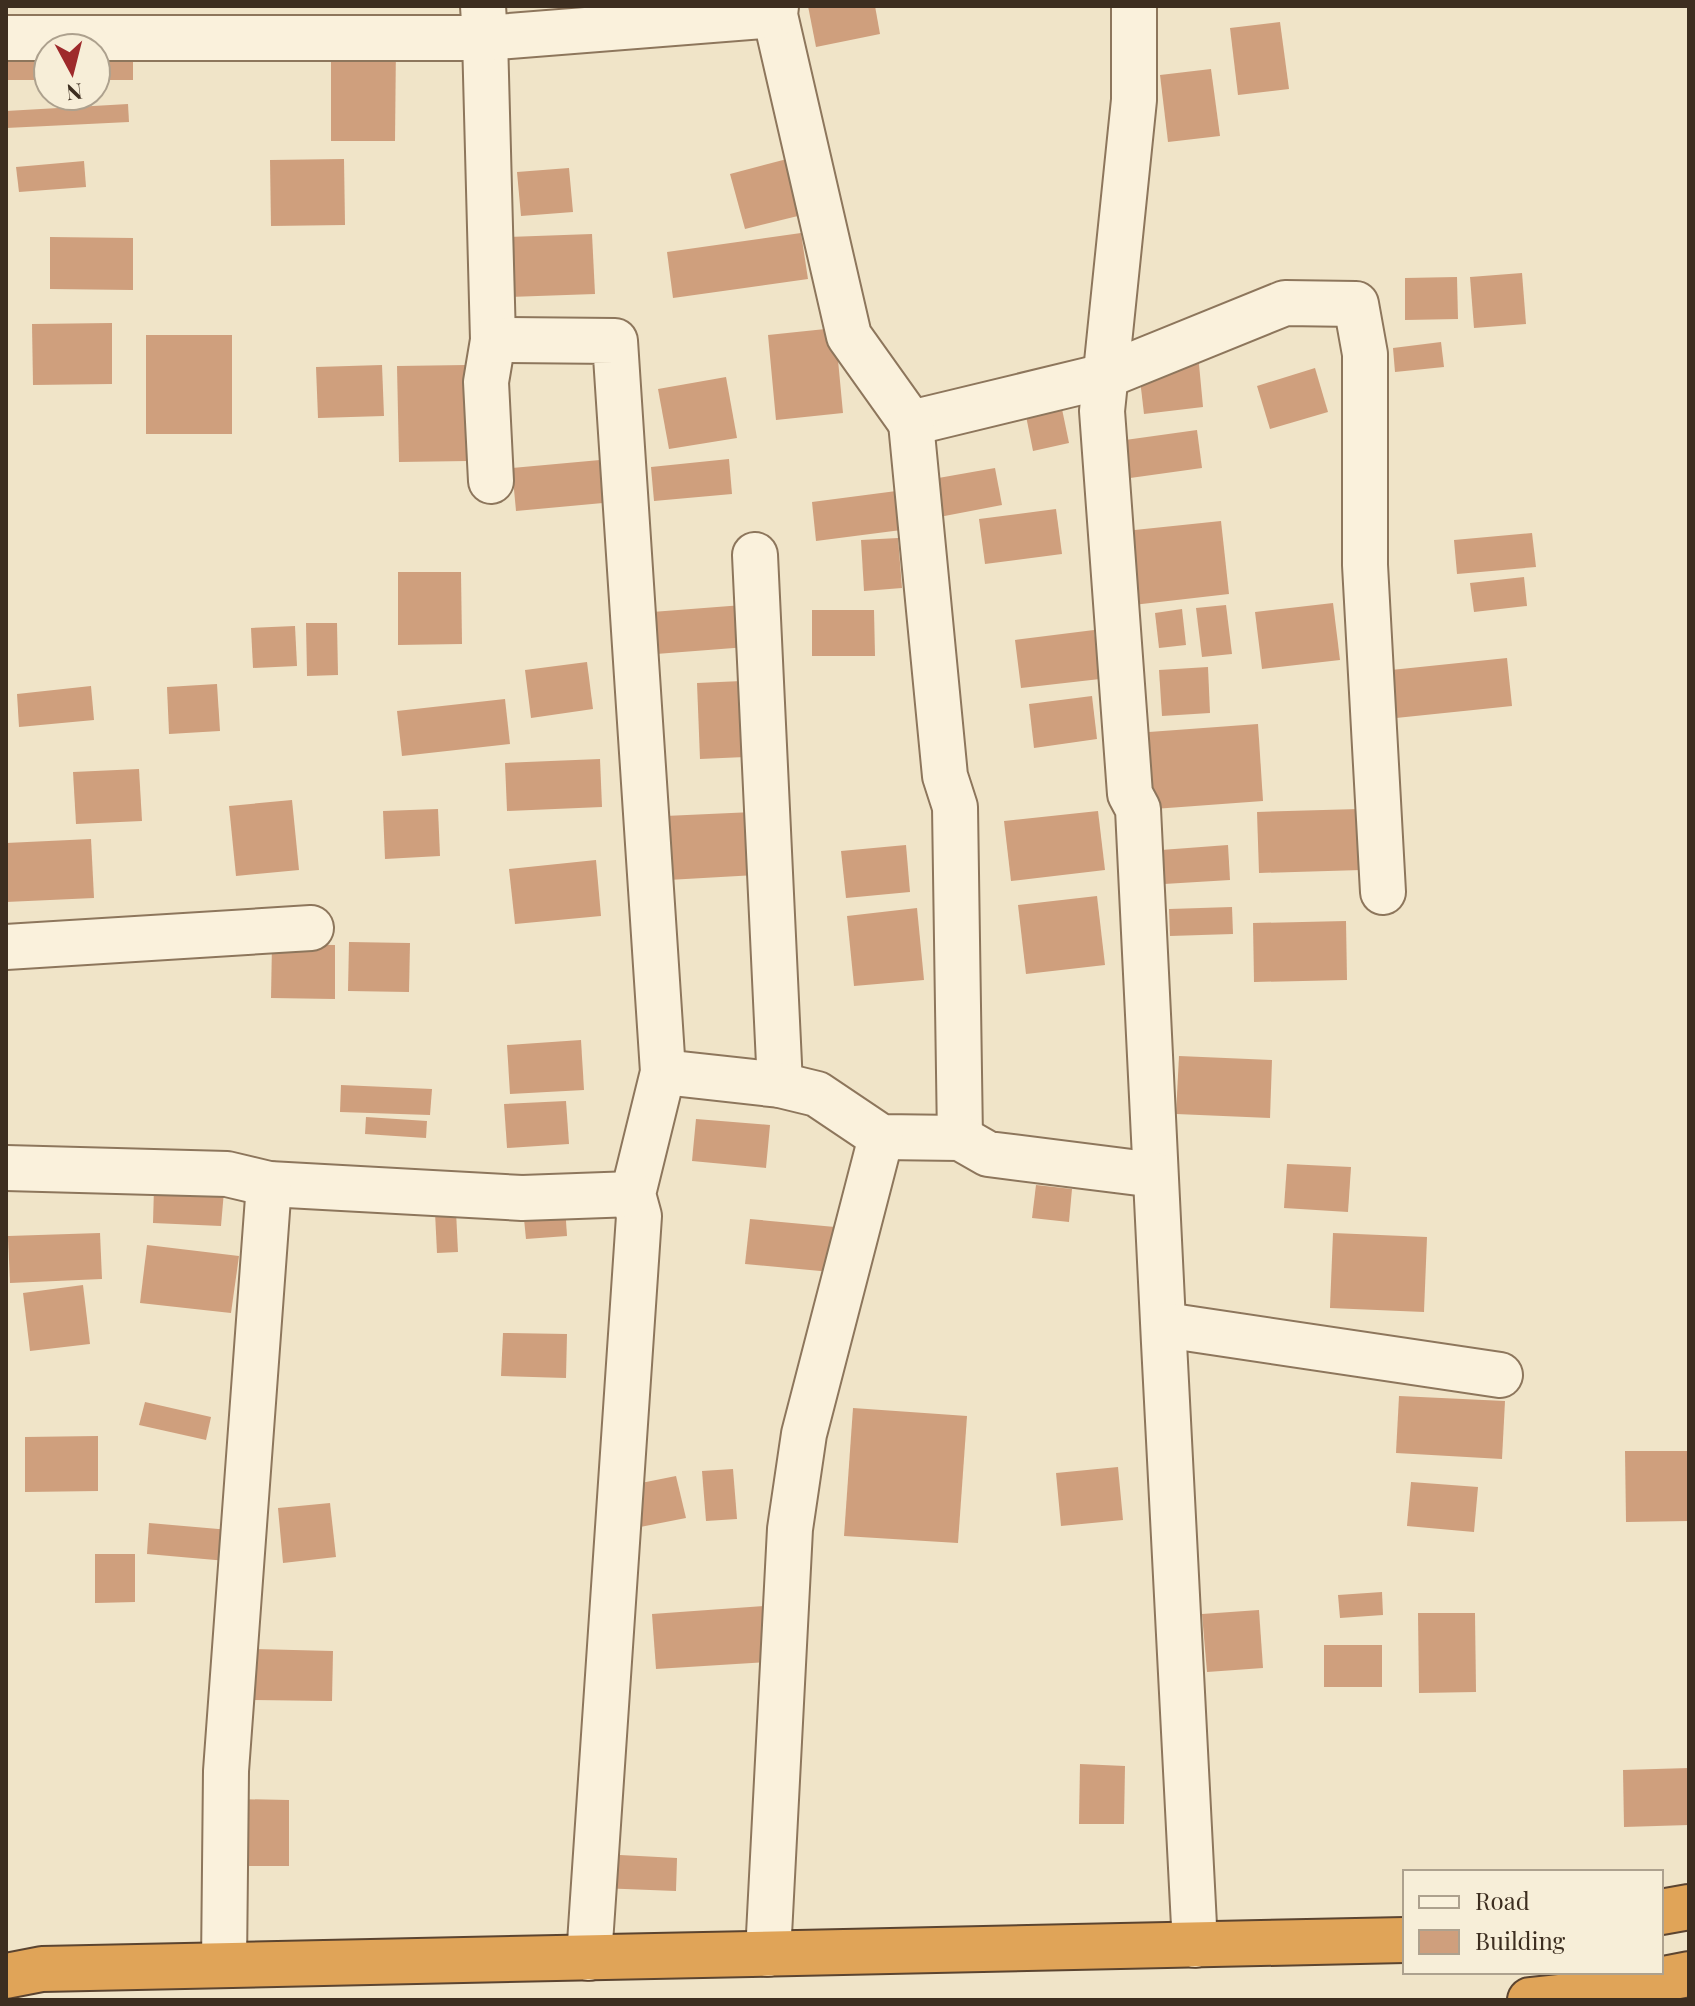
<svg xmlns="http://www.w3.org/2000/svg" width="1695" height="2006" viewBox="0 0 1695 2006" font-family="'Playfair Display',serif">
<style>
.building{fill:#cf9f7d}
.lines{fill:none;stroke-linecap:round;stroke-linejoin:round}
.minor-casing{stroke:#8d765c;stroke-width:48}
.highway-casing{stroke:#5b4430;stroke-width:48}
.minor{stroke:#faf1dc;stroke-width:44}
.highway{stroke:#e0a458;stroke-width:44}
</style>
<rect width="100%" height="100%" fill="#f0e4c8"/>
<g class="building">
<path d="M808 6H875L880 34 816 47Z"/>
<path d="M1280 22 1289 89 1238 95 1230 28Z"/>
<path d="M396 43 395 141H331V44Z"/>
<rect x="6" y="50" width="42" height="30"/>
<rect x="96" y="50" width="37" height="30"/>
<path d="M1211 69 1220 136 1168 142 1160 75Z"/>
<path d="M128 104 129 122 6 128V111Z"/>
<path d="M344 159 345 225 271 226 270 160Z"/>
<path d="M787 159 802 215 745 229 730 174Z"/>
<path d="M84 161 86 187 19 192 16 167Z"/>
<path d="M569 168 573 212 521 216 517 172Z"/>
<path d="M801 233 808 279 673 298 667 252Z"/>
<path d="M592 234 595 294 509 297 507 237Z"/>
<path d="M50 237 133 238V290L50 289Z"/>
<path d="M1522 273 1526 324 1474 328 1470 277Z"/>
<path d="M1457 277 1458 319 1405 320V278Z"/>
<path d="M112 323V384L33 385 32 324Z"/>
<path d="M835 328 843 413 776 420 768 335Z"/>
<rect x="146" y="335" width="86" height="99"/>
<path d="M1441 342 1444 367 1395 372 1393 348Z"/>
<path d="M1199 364 1203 407 1144 414 1139 371Z"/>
<path d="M382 365 384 416 318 418 316 367Z"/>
<path d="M466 365 468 461 399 462 397 366Z"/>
<path d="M1315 368 1328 412 1270 429 1257 386Z"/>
<path d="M726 377 737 438 669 449 658 389Z"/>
<path d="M1062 409 1069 443 1033 451 1026 416Z"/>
<path d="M1197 430 1202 468 1123 479 1118 441Z"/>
<path d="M729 459 732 494 654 501 651 467Z"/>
<path d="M600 460 603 503 516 511 512 468Z"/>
<path d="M995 468 1002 505 934 518 927 480Z"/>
<path d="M904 490 909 529 816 541 812 502Z"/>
<path d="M1056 509 1062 554 985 564 979 519Z"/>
<path d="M1221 521 1229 594 1133 605 1125 531Z"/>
<path d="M1532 533 1536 567 1457 574 1454 540Z"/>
<path d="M898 538 902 588 864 591 861 540Z"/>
<path d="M398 572H461L462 644 398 645Z"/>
<path d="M1524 577 1527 606 1474 612 1470 583Z"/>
<path d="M1333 603 1340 660 1262 669 1255 612Z"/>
<path d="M743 605 747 647 656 654 652 612Z"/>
<path d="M1226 605 1232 654 1202 657 1196 608Z"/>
<path d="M1182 609 1186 645 1159 648 1155 613Z"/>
<path d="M812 610H874L875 656H812Z"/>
<path d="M306 623H337L338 675 307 676Z"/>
<path d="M295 626 297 666 253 668 251 628Z"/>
<path d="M1094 630 1100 679 1021 688 1015 640Z"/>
<path d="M1507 658 1512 706 1396 718 1391 670Z"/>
<path d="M587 662 593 709 531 718 525 670Z"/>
<path d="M1208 667 1210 713 1162 716 1159 670Z"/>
<path d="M742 681 745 757 700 759 697 683Z"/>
<path d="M217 684 220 731 169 734 167 687Z"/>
<path d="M91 686 94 720 19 727 17 694Z"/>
<path d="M1092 696 1097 739 1034 748 1029 704Z"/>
<path d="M505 699 510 744 402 756 397 711Z"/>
<path d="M1258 724 1263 801 1154 809 1149 732Z"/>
<path d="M600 759 602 807 507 811 505 763Z"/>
<path d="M139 769 142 821 76 824 73 772Z"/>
<path d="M292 800 299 870 236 876 229 806Z"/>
<path d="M438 809 440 856 385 859 383 811Z"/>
<path d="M1359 809 1361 870 1259 873 1257 812Z"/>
<path d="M1098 811 1105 870 1011 881 1004 821Z"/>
<path d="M753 812 756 875 668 880 665 816Z"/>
<path d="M91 839 94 898 6 902V843Z"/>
<path d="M906 845 910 892 846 898 841 851Z"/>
<path d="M1228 845 1230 880 1164 884 1161 850Z"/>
<path d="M596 860 601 916 515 924 509 869Z"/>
<path d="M1097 896 1105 965 1026 974 1018 905Z"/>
<path d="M1232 907 1233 934 1170 936 1169 909Z"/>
<path d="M917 908 924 980 854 986 847 916Z"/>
<path d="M1346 921 1347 980 1254 982 1253 923Z"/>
<path d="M349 942 410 943 409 992 348 991Z"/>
<path d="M272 944 335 945V999L271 998Z"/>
<path d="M581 1040 584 1090 510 1094 507 1045Z"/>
<path d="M1179 1056 1272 1060 1270 1118 1176 1114Z"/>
<path d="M341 1085 432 1089 430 1115 340 1112Z"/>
<path d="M566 1101 569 1144 507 1148 504 1104Z"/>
<path d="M366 1117 427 1121 426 1138 365 1134Z"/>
<path d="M696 1119 770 1125 766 1168 692 1161Z"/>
<path d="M1287 1164 1351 1167 1348 1212 1284 1208Z"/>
<path d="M1036 1185 1072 1189 1069 1222 1032 1218Z"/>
<path d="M154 1187 224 1191 221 1226 153 1223Z"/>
<path d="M565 1206 567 1236 526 1239 523 1209Z"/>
<path d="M456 1211 458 1252 437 1253 435 1212Z"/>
<path d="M750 1219 835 1227 831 1272 745 1264Z"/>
<path d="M100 1233 102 1279 10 1283 8 1236Z"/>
<path d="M1333 1233 1427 1237 1424 1312 1330 1308Z"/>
<path d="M147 1245 239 1256 231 1313 140 1303Z"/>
<path d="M83 1285 90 1344 30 1351 23 1293Z"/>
<path d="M503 1333 567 1334 566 1378 501 1376Z"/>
<path d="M1399 1396 1505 1401 1502 1459 1396 1453Z"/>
<path d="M145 1402 211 1417 206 1440 139 1425Z"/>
<path d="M853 1408 967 1416 958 1543 844 1536Z"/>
<path d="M98 1436V1491L25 1492V1437Z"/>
<path d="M1625 1451H1689V1521L1626 1522Z"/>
<path d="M1118 1467 1123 1520 1061 1526 1056 1473Z"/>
<path d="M733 1469 737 1519 706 1521 702 1471Z"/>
<path d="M676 1476 686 1518 630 1529 621 1487Z"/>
<path d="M1411 1482 1478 1487 1474 1532 1407 1526Z"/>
<path d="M330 1503 336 1557 283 1563 278 1508Z"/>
<path d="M149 1523 230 1530 227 1561 147 1554Z"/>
<path d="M95 1554H135V1602L95 1603Z"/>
<path d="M1382 1592 1383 1615 1340 1618 1338 1595Z"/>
<path d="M765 1606 768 1662 656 1669 652 1614Z"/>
<path d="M1259 1610 1263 1668 1207 1672 1202 1614Z"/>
<path d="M1418 1613H1475L1476 1692 1419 1693Z"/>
<rect x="1324" y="1645" width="58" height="42"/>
<path d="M254 1649 333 1651 332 1701 253 1700Z"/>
<path d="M1080 1764 1125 1766 1124 1824H1079Z"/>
<path d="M1689 1768V1825L1624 1827 1623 1770Z"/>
<path d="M235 1799 289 1800V1866H235Z"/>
<path d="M601 1854 677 1858 676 1891 599 1888Z"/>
</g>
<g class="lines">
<g class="minor-casing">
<g id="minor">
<path d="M483 6 485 38 493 340 486 382 491 481"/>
<path d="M776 6 775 15 849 336 911 423 1105 376 1285 303 1356 304 1365 354V565L1383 892"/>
<path d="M1134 6V100L1102 411 1130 794 1138 809C1155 1188 1176 1566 1195 1945"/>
<path d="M6 38H485L775 15"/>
<path d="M493 340 615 341 663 1072 633 1194 639 1216 589 1958"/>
<path d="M911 423 945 776 955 807 960 1138"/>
<path d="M755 555 780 1085"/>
<path d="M6 947 311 928"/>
<path d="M663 1072 780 1085 817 1094 881 1137 960 1138 988 1154 1155 1175"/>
<path d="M6 1168 227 1174 269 1184 522 1198 633 1194"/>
<path d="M1165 1325 1500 1375"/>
<path d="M768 1954 790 1529 804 1434 881 1137"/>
<path d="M224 1965 226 1771 269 1184"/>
</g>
</g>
<g class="highway-casing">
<g id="highway">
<path d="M1661 1912 1689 1907"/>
<path d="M6 1976 42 1969 1405 1940"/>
<path d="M1530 2000 1586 1994 1689 1974"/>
</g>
</g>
<use href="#minor" class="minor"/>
<use href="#highway" class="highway"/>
</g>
<rect width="1695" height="2006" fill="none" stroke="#3d2e20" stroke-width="16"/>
<rect x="1403" y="1870" width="260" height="104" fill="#f7eed8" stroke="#ada18e" stroke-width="2"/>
<rect x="1419" y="1896" width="40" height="12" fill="#faf1dc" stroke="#ada18e" stroke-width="2"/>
<text x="1475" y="1910" font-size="24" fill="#3d2e20">Road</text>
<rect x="1419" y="1930" width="40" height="24" fill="#cf9f7d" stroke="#ada18e" stroke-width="2"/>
<text x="1475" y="1950" font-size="24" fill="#3d2e20">Building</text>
<g transform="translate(72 72) rotate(173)"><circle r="38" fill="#f7eed8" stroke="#ada18e" stroke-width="2"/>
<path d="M0-6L14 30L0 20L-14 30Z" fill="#9e2a2b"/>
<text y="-12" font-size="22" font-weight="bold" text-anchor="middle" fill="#3d2e20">N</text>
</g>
</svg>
